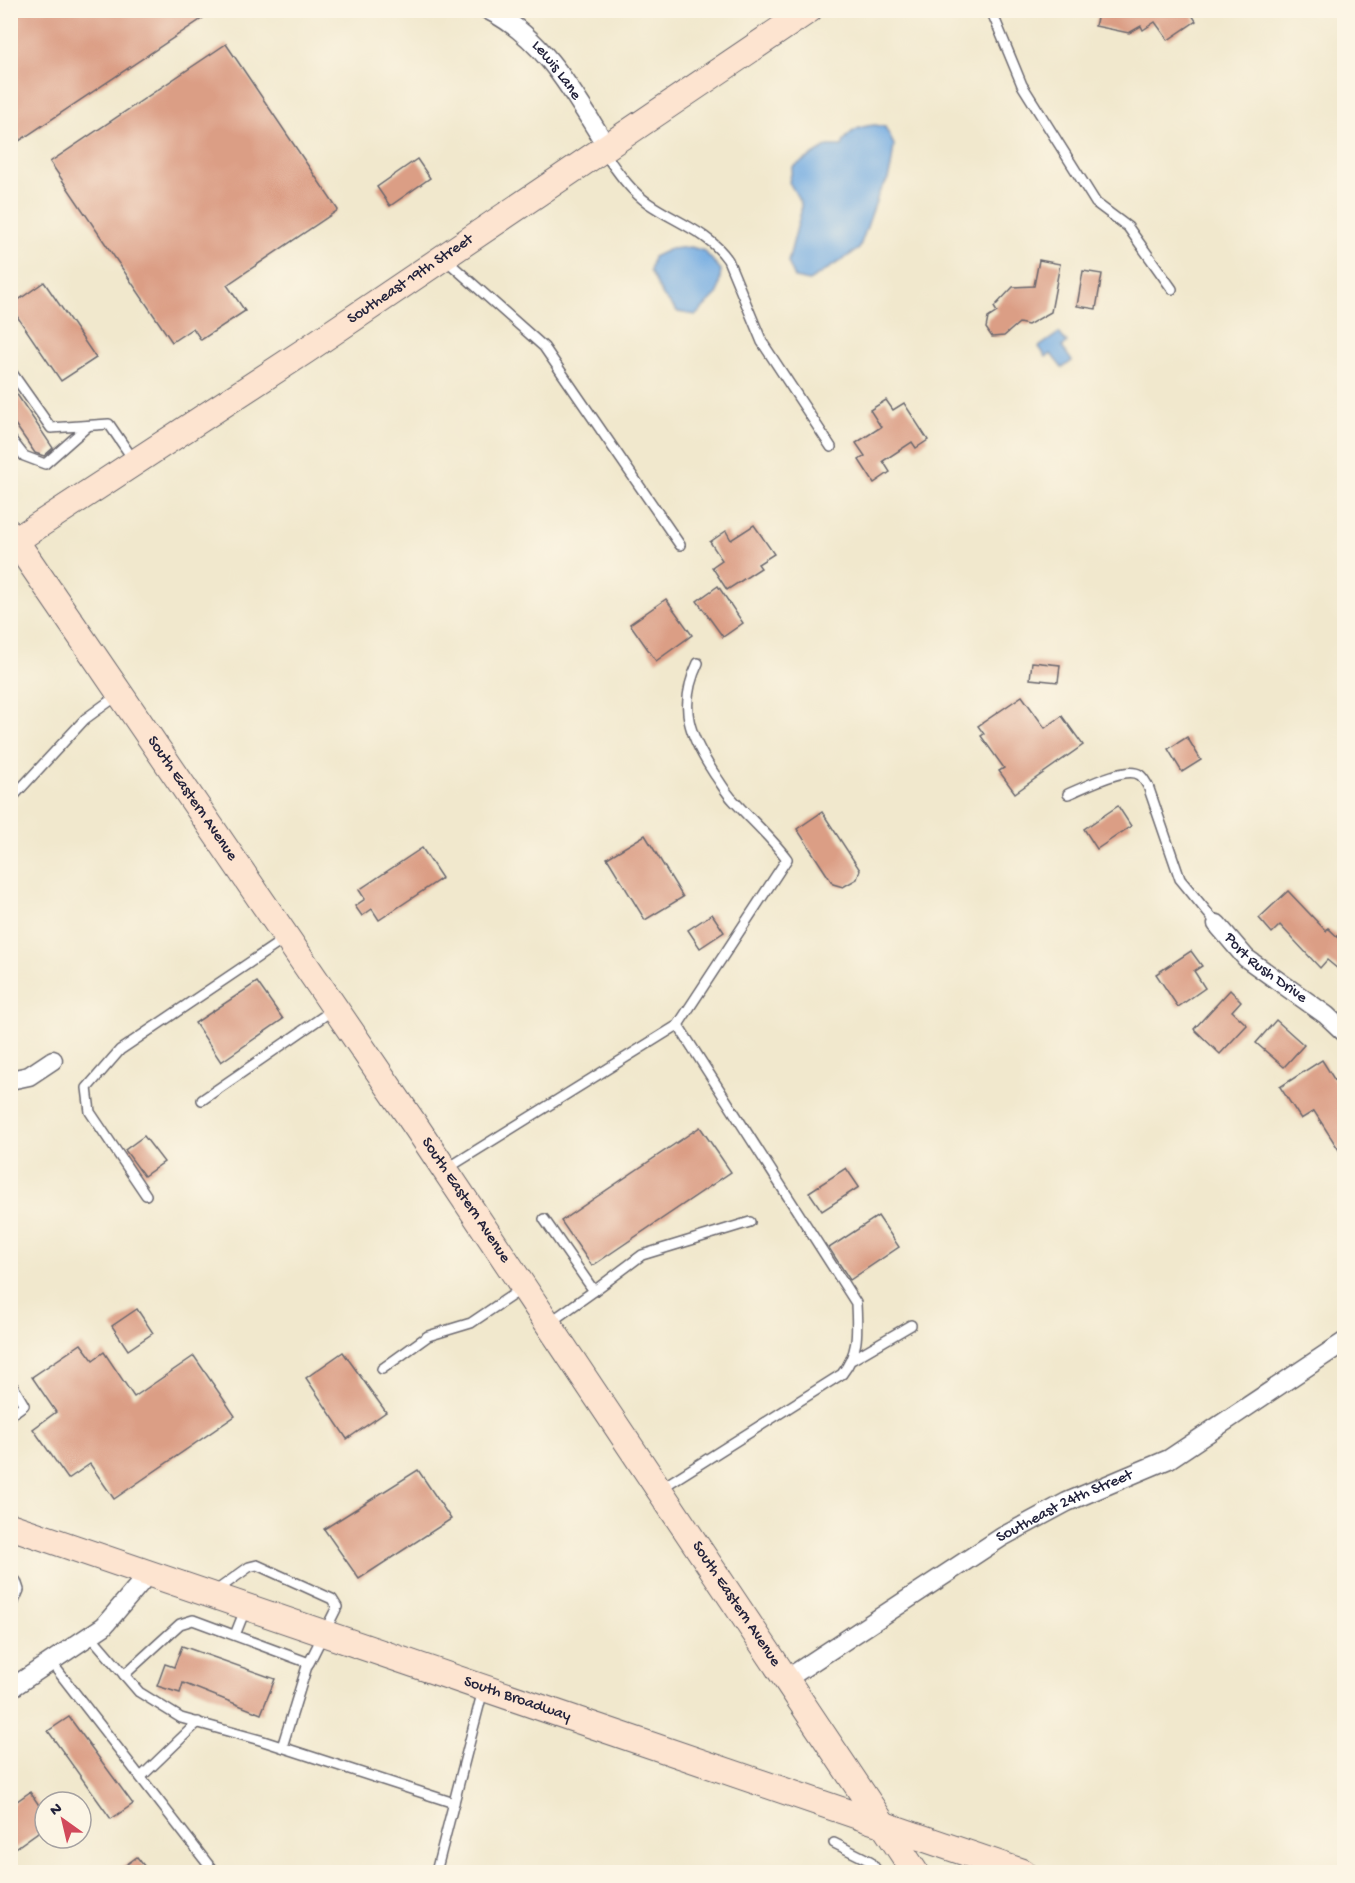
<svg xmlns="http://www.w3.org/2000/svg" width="1355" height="1883" viewBox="0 0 1355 1883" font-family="'Gochi Hand',sans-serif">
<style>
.water{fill:#73ace2;stroke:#4a678e;stroke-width:1.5}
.building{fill:#db9e85}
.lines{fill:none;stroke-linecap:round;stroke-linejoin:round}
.lane-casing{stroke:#6a676e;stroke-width:12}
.street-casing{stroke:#6a676e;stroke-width:21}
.secondary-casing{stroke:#6a676e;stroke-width:28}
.lane{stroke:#fff;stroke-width:9}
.street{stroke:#fff;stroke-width:18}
.secondary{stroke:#fde4d0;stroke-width:26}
.labels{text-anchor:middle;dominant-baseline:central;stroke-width:4.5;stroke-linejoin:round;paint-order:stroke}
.street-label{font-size:16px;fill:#22223b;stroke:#fcf5e5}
</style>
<rect width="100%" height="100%" fill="#fcf5e5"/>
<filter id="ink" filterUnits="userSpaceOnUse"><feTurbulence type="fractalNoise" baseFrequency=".0167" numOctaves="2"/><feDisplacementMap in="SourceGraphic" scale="12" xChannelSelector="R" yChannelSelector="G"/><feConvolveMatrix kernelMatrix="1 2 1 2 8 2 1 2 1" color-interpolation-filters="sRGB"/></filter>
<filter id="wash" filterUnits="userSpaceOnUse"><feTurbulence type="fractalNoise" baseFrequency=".008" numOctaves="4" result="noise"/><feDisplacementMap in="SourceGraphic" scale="24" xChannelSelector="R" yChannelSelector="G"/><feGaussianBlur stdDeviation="1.35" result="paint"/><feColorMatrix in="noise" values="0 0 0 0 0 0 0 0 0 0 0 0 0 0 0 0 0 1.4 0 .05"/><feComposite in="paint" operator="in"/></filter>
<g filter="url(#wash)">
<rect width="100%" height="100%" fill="#f1e8cd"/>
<g class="water">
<path d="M875 125 885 127 894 145 891 167 888 179 879 193 859 249 809 281 795 278 788 262 801 212V203L789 182 793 167 828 146H842C847 131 860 126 875 125Z"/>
<path d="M691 247 704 251 721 270 718 293 696 315 678 312 663 296 650 271 653 257 670 249Z"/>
<path d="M1059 333 1067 343 1062 347 1072 361 1062 368 1051 354 1046 357 1039 347Z"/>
</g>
<g id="blocks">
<g class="building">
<path d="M10 10H198L203 18 10 147Z"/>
<path d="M1099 10H1189L1196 21 1168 40 1155 22 1143 30 1141 26 1129 33 1095 26Z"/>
<path d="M226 44 338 210 227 285 245 311 201 340 193 328 172 342 50 162Z"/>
<path d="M417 159 430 178 390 206 377 187Z"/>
<path d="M1039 260 1060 264 1051 312 1028 325 1019 323 1004 336 992 337 986 328 988 318 997 312 994 307 1013 287 1034 286Z"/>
<path d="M1083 271 1102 274 1096 309 1077 306Z"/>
<path d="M44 282 96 358 61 381 10 306Z"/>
<path d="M10 384 53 448 44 456 35 453 10 417Z"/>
<path d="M886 400 893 410 904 403 928 440 916 448 912 442 883 461 890 472 874 483 859 460 865 456 856 443 881 427 870 410Z"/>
<path d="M754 525 774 554 758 564 761 568 727 590 712 567 722 560 710 542 726 531 731 540Z"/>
<path d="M718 586 743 623 723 637 697 601Z"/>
<path d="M666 599 692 635 656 661 630 624Z"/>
<path d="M1032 662 1060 665 1058 682 1030 679Z"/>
<path d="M1022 696 1045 728 1062 716 1083 745 1015 793 999 771 1004 768 981 736 984 734 978 726Z"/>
<path d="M1187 737 1201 760 1182 772 1168 749Z"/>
<path d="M1118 806 1131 826 1097 849 1084 829Z"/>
<path d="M822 812 860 870 857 879 843 887 833 884 797 829Z"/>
<path d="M645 835 683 897 645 920 607 858Z"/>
<path d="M422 848 442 878 379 920 372 909 362 916 355 906 365 899 359 890Z"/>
<path d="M1288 891 1326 931 1328 928 1344 943V974L1327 960 1320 968 1280 925 1272 933 1259 918Z"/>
<path d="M712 914 724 932 700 948 688 930Z"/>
<path d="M1191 951 1202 966 1194 971 1205 988 1178 1007 1156 974Z"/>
<path d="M257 982 283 1019 221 1062 195 1023Z"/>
<path d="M1230 990 1241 1001 1232 1011 1247 1025 1220 1054 1194 1029Z"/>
<path d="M1276 1020 1304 1045 1284 1067 1256 1043Z"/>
<path d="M1322 1060 1344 1095V1158L1314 1111 1301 1119 1280 1087Z"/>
<path d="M700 1127 731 1172 592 1266 561 1221Z"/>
<path d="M144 1136 164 1162 144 1176 125 1150Z"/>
<path d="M846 1168 859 1187 822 1211 809 1192Z"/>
<path d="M878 1216 899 1247 850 1280 829 1248Z"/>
<path d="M137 1309 153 1333 128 1350 112 1326Z"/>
<path d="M81 1344 93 1360 104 1352 134 1397 194 1356 235 1416 114 1499 90 1464 68 1479 33 1429 56 1412 32 1377Z"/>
<path d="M343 1352 386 1412 347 1439 306 1378Z"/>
<path d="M418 1470 451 1519 359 1579 324 1529Z"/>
<path d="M182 1646 275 1679 261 1714 183 1683 180 1693 157 1686 165 1664 174 1667Z"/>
<path d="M69 1717 133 1804 111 1819 48 1731Z"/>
<path d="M30 1792 45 1814V1827L10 1852V1806Z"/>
<path d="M137 1857 149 1872H116Z"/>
</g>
</g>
</g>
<g filter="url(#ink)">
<use href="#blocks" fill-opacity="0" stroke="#6a676e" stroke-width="1.5"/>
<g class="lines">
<g class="lane-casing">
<g id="lane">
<path d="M991 10 1022 85 1096 203 1128 227 1172 289"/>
<path d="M602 150C616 169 629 190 648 203 675 222 709 232 728 260L762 342 831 447"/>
<path d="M445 259 544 347 680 545"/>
<path d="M10 370 51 428 109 424 135 462"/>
<path d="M10 438 24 456 45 464 88 426"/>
<path d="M1068 794C1083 788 1126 765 1140 775 1143 777 1146 783 1148 786L1180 879 1217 924"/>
<path d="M10 800 85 719 118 695"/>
<path d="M202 1100 334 1009"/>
<path d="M448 1168 678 1025 787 859C771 837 752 821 734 801 726 793 721 783 715 775 690 737 677 707 698 663"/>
<path d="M146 1195 90 1112 87 1088 120 1050 286 938"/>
<path d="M544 1219 594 1291 549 1323"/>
<path d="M594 1291 642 1255 750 1222"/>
<path d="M853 1359 911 1325"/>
<path d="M382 1369 428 1336 471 1323 523 1288"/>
<path d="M10 1381 24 1405 10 1415"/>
<path d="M660 1489 842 1374C860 1351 857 1331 856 1303L678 1025"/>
<path d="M10 1579 16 1581 19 1590 10 1611"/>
<path d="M90 1635 139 1692 181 1718 260 1740 454 1803"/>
<path d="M235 1635 245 1610"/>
<path d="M51 1662 214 1872"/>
<path d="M124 1675 180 1624 193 1620 309 1663 337 1607 332 1599 257 1565 249 1567 213 1593"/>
<path d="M282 1747 308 1663"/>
<path d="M141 1777 198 1722"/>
<path d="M834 1843 870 1861 878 1872"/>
<path d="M436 1872 483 1690"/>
</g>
</g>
<g class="street-casing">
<g id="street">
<path id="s1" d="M488 10C545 38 575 96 607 147"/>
<path id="s2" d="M1217 924 1246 958 1326 1015 1344 1032"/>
<path d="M10 1080 29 1076 53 1060"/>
<path id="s3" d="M788 1678 1002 1537 1067 1502 1169 1459 1344 1342"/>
<path d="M10 1689 104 1626 148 1574"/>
</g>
</g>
<g class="secondary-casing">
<g id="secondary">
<path id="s4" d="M10 533 417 1128 915 1872"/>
<path id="s5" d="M10 544 305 351 809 10"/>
<path id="s6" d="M10 1526 1022 1872"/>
</g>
</g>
<use href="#lane" class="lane"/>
<use href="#street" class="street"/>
<use href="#secondary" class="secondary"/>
</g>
</g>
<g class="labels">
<g class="street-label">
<text stroke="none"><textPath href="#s1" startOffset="92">Lewis Lane</textPath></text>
<text stroke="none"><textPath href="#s5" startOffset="480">Southeast 19th Street</textPath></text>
<text stroke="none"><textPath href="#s4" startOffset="322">South Eastern Avenue</textPath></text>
<text stroke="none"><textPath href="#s2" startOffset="66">Port Rush Drive</textPath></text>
<text stroke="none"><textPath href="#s4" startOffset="808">South Eastern Avenue</textPath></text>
<text stroke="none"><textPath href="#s3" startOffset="326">Southeast 24th Street</textPath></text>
<text stroke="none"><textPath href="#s4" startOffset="1294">South Eastern Avenue</textPath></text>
<text stroke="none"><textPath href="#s6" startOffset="536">South Broadway</textPath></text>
</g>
</g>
<rect width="1355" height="1883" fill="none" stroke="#fcf5e5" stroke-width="36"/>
<g transform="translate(63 1820) rotate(326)"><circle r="28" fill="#fcf5e5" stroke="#a5a1a1" stroke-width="1.5"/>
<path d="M0-4.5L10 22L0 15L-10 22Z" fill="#d1495b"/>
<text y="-9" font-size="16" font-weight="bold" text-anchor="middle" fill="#22223b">N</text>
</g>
</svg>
